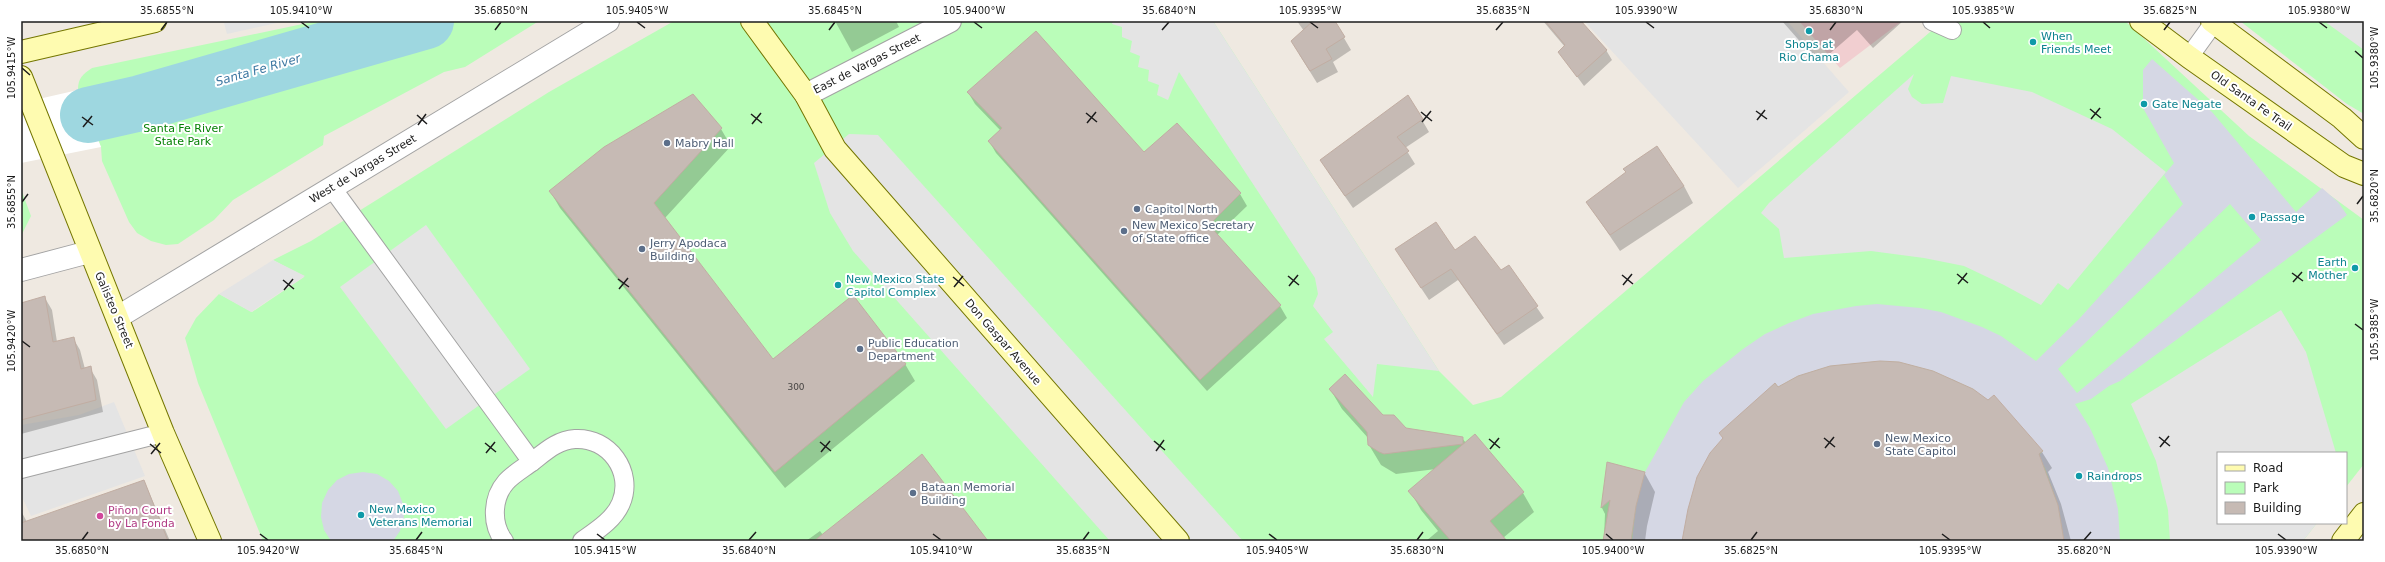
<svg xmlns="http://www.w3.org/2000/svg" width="2385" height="562" viewBox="0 0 2385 562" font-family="'DejaVu Sans',sans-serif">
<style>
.commercial{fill:#f1ced0}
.park{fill:#bafdb9}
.parking{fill:#e4e4e4}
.plaza{fill:#d5d7e4;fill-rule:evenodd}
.pier{fill:#fff}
.shadow{fill:#0003}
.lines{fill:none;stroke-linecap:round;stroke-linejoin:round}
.river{stroke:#9ed7e0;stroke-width:56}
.building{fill:#c6bab4;stroke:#c1ada2}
.lane-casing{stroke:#a3a3a3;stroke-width:20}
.street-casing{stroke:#a3a3a3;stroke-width:24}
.secondary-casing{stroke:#747600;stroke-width:24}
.lane{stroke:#fff;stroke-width:18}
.street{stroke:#fff;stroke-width:22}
.secondary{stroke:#fefbb0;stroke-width:22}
.ticks{fill:none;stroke:#1c1c1c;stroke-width:1.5}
.culture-dot{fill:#0f9aa8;stroke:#fff;stroke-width:1.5}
.service-dot{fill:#5c6f8a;stroke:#fff;stroke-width:1.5}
.hotel-dot{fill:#d1479c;stroke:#fff;stroke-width:1.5}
.labels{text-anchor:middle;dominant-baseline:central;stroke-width:4;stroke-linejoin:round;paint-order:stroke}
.number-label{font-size:9px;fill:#464442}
.culture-label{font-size:11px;fill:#0d838f;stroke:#fff;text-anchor:start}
.street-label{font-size:11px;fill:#1c1c1c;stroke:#fff}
.park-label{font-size:11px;fill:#058104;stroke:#fff}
.service-label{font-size:11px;fill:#4e5e75;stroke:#fff;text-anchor:start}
.hotel-label{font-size:11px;fill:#b23c85;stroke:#fff;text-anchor:start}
.water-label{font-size:12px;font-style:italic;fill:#3e78a2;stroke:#fff}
.neatline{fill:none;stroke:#1c1c1c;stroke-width:1.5}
.ticks-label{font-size:10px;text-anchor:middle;fill:#1c1c1c}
</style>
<rect width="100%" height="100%" fill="#efe9e1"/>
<path class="commercial" d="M1799 21H1902L1840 68Z"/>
<g class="park">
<path d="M317 21H539L465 67 444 72 324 136 323 145 233 200 214 220 178 244 166 245 151 241 137 233 129 222 102 161 101 147 78 90C78 78 83 74 92 68Z"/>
<path d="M674 21H1213L1439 371 1473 405 1501 397 1943 21H2125L2249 136 2364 220V464L2346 487V453H2218V523H2317L2303 541H263L198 383 185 338 196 318 219 294 252 312 304 277 273 260 311 241 549 92Z"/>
<path d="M2240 21H2364V114L2347 104Z"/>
<path d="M21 189 31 216 21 236Z"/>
</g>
<g class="parking">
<path d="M233 21H286L227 34 224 23Z"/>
<path d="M1113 21H1213L1439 371 1377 364 1373 397 1324 339 1333 332 1313 306 1318 294 1315 278 1179 72 1168 100 1157 95 1159 85 1148 81 1149 70 1138 67 1140 56 1130 52 1132 41 1122 37V27L1112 24Z"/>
<path d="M1584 21H1787L1849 92 1738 188Z"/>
<path d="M2324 21H2364V50Z"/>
<path d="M1914 74 1908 89 1912 97 1922 104 1943 103 1951 76 2032 92 2112 129 2166 172 2068 290 2058 283 2041 305 2004 285 1964 266 1924 258 1871 251 1784 258 1779 229 1761 213 1769 203Z"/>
<path d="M849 134 878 135 1243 541H1110L853 251 830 213 814 163Z"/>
<path d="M426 225 530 369 446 429 340 287Z"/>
<path d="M273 260 305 276 251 312 219 294Z"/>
<path d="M2281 310 2306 352 2336 453H2218V523H2317L2303 541H2170L2168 510 2156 461 2131 404Z"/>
<path d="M114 402 145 476 31 516 23 499 21 500V425L79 415Z"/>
</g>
<g class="plaza">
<path d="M2152 59 2212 112 2296 212 2322 188 2338 202 2347 215 2120 381 2109 386 2091 399 2075 404 2090 428 2108 468 2118 509 2120 541H2064L2058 505 2045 468 2038 456 2043 451 1973 389 1933 371 1899 362 1880 361 1830 366 1798 376 1778 387 1775 383 1723 438 1682 541H1632L1636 506 1645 472 1684 402 1703 381 1743 349 1765 334 1789 323 1813 314 1856 306 1877 304 1920 308 1941 312 1982 327 2001 336 2036 361 2079 319 2183 204 2164 175 2174 163 2143 108V70ZM2230 204 2261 240 2077 393 2058 369Z"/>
<path d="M363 472 377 474 389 481 398 491 403 504 404 518 400 531 393 541H331L324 530 321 517 322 503 328 490 337 480 349 474Z"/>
</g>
<path class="pier" d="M78 90 101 147 21 163V103Z"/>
<g class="shadow">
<path d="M835 21H896L899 27 852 52Z"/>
<path d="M1297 21H1334L1351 50 1333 62 1338 72 1317 83 1299 54 1304 31Z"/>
<path d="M1543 21H1577L1606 50 1612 60 1584 86 1559 52 1565 47Z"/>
<path d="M1782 21H1903L1873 48 1857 30 1819 63Z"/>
<path d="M968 92 1144 154 1177 124 1240 194 1247 206 1217 235 1280 306 1287 318 1207 391 996 153 989 141 1000 130 975 104Z"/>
<path d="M693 95 721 129 731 146 665 218 772 361 905 364 915 381 785 488 560 208 550 191Z"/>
<path d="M1408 96 1429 132 1405 148 1415 164 1353 208 1328 172Z"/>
<path d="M1624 169 1684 186 1693 203 1620 251 1587 202 1627 173Z"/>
<path d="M1455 251 1501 272 1508 266 1544 318 1504 345 1458 280 1429 300 1403 261Z"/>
<path d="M45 298 52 310 57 342 73 338 80 350 85 369 90 368 97 380 103 412 21 434V303Z"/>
<path d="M1899 363 1954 380 1988 402 1994 397 2042 452 2052 468 2048 472 2061 504 2071 541H1683L1778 388Z"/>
<path d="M1330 389 1405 429 1462 438 1466 443 1523 493 1534 512 1503 538 1506 541H1426L1438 531 1421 510 1410 491 1436 469 1396 474 1381 465 1369 445V439L1342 409Z"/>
<path d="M1608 464 1644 472 1655 492 1647 526 1645 541H1607L1604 537 1605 514 1602 508Z"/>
<path d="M144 481 170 541H21V511L27 522Z"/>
<path d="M820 531 823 535 987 541H806Z"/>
</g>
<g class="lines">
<path class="river" d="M88 115 141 103 426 21"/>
</g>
<g class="building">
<path d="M1313 21H1335L1345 37 1326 49 1332 59 1310 71 1291 41Z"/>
<path d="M1545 21H1581L1607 50 1577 77 1558 52 1565 45Z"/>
<path d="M1036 31 1144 152 1177 123 1241 193 1209 225 1281 305 1200 380 988 141 1002 128 967 92Z"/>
<path d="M693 94 722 128 654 203 773 359 853 295 906 364 775 472 549 191 604 147Z"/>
<path d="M1408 95 1423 119 1397 137 1409 151 1345 196 1320 160Z"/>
<path d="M1657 146 1684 186 1610 235 1586 202 1626 172 1623 169Z"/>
<path d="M1436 222 1455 250 1475 236 1501 270 1509 265 1538 306 1497 334 1451 269 1421 288 1395 249Z"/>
<path d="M45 296 53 342 74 337 81 369 91 366 96 400 21 420V303Z"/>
<path d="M1880 361 1899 362 1933 371 1973 389 1988 400 1994 395 2043 451 2039 454 2058 505 2064 541H1682L1688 509 1697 477 1710 453 1723 438 1719 433 1775 383 1778 387 1798 376 1830 366Z"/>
<path d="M1345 374 1383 415H1394L1406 428 1463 437V444L1384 454 1379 452 1368 445 1367 432 1329 389Z"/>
<path d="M1475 434 1524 492 1490 521 1507 541H1451L1408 491Z"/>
<path d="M922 454 988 541H814L897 475Z"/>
<path d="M1607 462 1645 472 1636 506 1631 541H1603L1610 500 1601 508Z"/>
<path d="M144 480 168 541H21V523Z"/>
</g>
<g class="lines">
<g class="lane-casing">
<g id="lane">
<path d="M1932 21 1952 30"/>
<path d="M2189 57 2215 21"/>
<path d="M332 188 532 462"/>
<path d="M21 469 163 433"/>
<path d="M504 541C491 524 492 498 506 482 513 474 524 468 533 461 546 451 558 440 575 439 609 437 634 472 621 503 614 520 596 531 582 541"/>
</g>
</g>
<g class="street-casing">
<g id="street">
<path d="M806 95 950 21"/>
<path d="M21 270 89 252"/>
<path d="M118 317 608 21"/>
</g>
</g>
<g class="secondary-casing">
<g id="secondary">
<path d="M752 21 806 95 835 149 1178 541"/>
<path d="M2141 21 2189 57 2344 166 2364 174"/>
<path d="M2212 21 2342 118 2364 138"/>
<path d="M21 52 155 21"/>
<path d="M21 77 163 433 210 541"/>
<path d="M2343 541 2364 514"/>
</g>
</g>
<use href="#lane" class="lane"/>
<use href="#street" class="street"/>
<use href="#secondary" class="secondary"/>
</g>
<path class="ticks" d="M301 22 309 28M637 22 645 28M974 22 982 28M1310 22 1318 28M1646 22 1654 28M1983 22 1990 28M2319 22 2327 28M161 30 167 22M495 30 501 22M829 30 835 22M1162 30 1169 22M1496 30 1503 22M1830 30 1836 22M2164 30 2170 22M2355 51 2363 58M22 68 30 75M2090 109 2101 118M1756 111 1767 119M1421 112 1432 121M1086 113 1097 122M751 114 762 123M417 115 427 124M82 117 93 125M2091 119 2100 108M1757 120 1765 110M1422 122 1431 111M1087 123 1096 112M752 124 761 113M418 125 426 114M83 127 92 116M22 202 28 194M2357 204 2363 196M2292 273 2303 281M1957 274 1968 283M1622 275 1633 284M1288 276 1299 285M953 277 964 286M618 279 629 287M283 280 294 289M2293 282 2302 272M1958 284 1967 273M1623 285 1632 274M1289 286 1298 275M954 287 963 276M619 289 628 278M284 290 293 279M2355 324 2363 330M22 341 30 347M2159 437 2170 446M1824 438 1835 447M1489 439 1500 448M1154 441 1165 450M820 442 831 451M485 443 496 452M150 444 161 453M2160 447 2169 436M1825 448 1834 437M1490 449 1499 438M1156 451 1164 440M821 452 830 441M486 453 495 442M151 454 160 443M260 534 268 540M597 534 605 540M933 534 941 540M1269 534 1277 540M1606 534 1613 540M1942 534 1950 540M2278 534 2286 540M82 540 88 532M416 540 422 532M749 540 756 532M1083 540 1089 532M1417 540 1423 532M1751 540 1757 532M2084 540 2091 532"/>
<g class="culture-dot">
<circle cx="1809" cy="31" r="4"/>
<circle cx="2033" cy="42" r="4"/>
<circle cx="2144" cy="104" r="4"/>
<circle cx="2252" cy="217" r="4"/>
<circle cx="2355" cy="268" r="4"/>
<circle cx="838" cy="285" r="4"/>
<circle cx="2079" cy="476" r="4"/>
<circle cx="361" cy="515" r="4"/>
</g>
<g class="service-dot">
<circle cx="667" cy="143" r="4"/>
<circle cx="1137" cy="209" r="4"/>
<circle cx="1124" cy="231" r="4"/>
<circle cx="642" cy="249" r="4"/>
<circle cx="860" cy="349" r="4"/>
<circle cx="1877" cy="444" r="4"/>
<circle cx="913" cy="493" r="4"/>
</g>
<circle class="hotel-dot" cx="100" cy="516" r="4"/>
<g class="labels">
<g class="number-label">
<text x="796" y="387">300</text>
</g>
<g class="culture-label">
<text x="2041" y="36">When<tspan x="2041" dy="13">Friends Meet</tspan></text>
<text x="1809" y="44" text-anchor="middle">Shops at<tspan x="1809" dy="13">Rio Chama</tspan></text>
<text x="2152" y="104">Gate Negate</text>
<text x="2260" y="217">Passage</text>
<text x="2347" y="262" text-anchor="end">Earth<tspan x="2347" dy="13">Mother</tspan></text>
<text x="846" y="279">New Mexico State<tspan x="846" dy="13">Capitol Complex</tspan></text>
<text x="2087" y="476">Raindrops</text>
<text x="369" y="509">New Mexico<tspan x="369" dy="13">Veterans Memorial</tspan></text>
</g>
<g class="street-label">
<text transform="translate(867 64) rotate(-27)">East de Vargas Street</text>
<text transform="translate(2251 101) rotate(35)">Old Santa Fe Trail</text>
<text transform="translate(363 169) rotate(-31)">West de Vargas Street</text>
<text transform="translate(114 310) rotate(67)">Galisteo Street</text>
<text transform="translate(1003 342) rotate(49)">Don Gaspar Avenue</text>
</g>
<g class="park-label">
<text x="183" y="128">Santa Fe River<tspan x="183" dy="13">State Park</tspan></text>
</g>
<g class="service-label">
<text x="675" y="143">Mabry Hall</text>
<text x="1145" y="209">Capitol North</text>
<text x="1132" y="225">New Mexico Secretary<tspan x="1132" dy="13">of State office</tspan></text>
<text x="650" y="243">Jerry Apodaca<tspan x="650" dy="13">Building</tspan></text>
<text x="868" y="343">Public Education<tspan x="868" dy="13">Department</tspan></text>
<text x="1885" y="438">New Mexico<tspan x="1885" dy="13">State Capitol</tspan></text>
<text x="921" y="487">Bataan Memorial<tspan x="921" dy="13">Building</tspan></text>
</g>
<g class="hotel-label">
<text x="108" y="510">Piñon Court<tspan x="108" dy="13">by La Fonda</tspan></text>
</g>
<g class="water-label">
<text transform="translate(258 70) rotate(-16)">Santa Fe River</text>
</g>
</g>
<rect width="2385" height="562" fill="none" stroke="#ffffff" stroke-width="44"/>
<rect x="2217" y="452" width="130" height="72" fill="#ffffff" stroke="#a4a4a4"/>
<rect x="2225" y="465" width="20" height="6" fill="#fefbb0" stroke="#a4a4a4"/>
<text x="2253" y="472" font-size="12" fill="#1c1c1c">Road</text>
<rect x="2225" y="482" width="20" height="12" fill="#bafdb9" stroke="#a4a4a4"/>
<text x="2253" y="492" font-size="12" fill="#1c1c1c">Park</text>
<rect x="2225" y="502" width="20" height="12" fill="#c6bab4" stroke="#a4a4a4"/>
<text x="2253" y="512" font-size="12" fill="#1c1c1c">Building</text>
<rect x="22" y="22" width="2341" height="518" class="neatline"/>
<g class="ticks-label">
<text x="167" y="14">35.6855°N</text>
<text x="301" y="14">105.9410°W</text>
<text x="501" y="14">35.6850°N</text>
<text x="637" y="14">105.9405°W</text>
<text x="835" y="14">35.6845°N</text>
<text x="974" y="14">105.9400°W</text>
<text x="1169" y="14">35.6840°N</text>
<text x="1310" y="14">105.9395°W</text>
<text x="1503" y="14">35.6835°N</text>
<text x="1646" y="14">105.9390°W</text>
<text x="1836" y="14">35.6830°N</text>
<text x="1983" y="14">105.9385°W</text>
<text x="2170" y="14">35.6825°N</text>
<text x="2319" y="14">105.9380°W</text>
<text transform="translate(2374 58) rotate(-90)" y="4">105.9380°W</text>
<text transform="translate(11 68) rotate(-90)" y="4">105.9415°W</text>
<text transform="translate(2374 196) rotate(-90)" y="4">35.6820°N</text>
<text transform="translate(11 202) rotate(-90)" y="4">35.6855°N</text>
<text transform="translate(2374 330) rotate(-90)" y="4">105.9385°W</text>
<text transform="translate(11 341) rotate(-90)" y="4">105.9420°W</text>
<text x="82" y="554">35.6850°N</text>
<text x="268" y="554">105.9420°W</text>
<text x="416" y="554">35.6845°N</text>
<text x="605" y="554">105.9415°W</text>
<text x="749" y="554">35.6840°N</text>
<text x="941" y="554">105.9410°W</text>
<text x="1083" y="554">35.6835°N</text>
<text x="1277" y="554">105.9405°W</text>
<text x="1417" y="554">35.6830°N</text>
<text x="1613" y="554">105.9400°W</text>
<text x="1751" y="554">35.6825°N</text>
<text x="1950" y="554">105.9395°W</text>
<text x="2084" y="554">35.6820°N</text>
<text x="2286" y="554">105.9390°W</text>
</g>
</svg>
